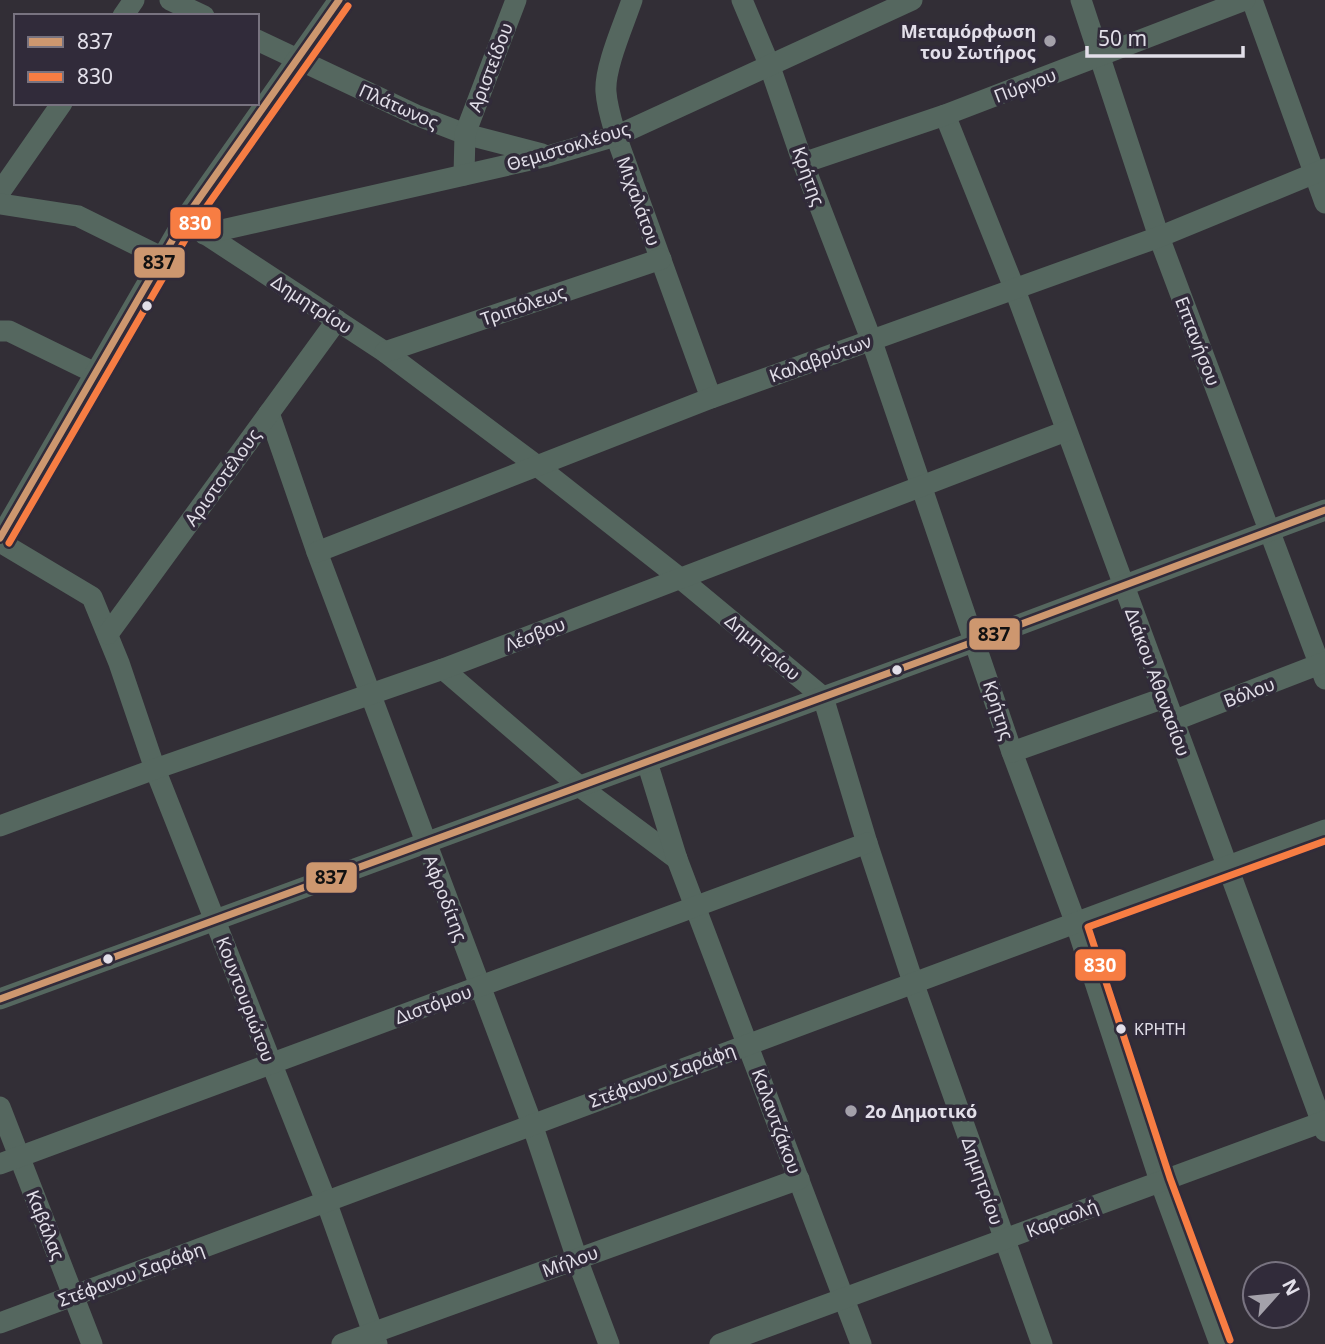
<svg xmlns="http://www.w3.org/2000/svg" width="1325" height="1344" viewBox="0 0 1325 1344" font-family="'Noto Sans',sans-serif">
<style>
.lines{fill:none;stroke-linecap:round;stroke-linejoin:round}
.minor{stroke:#55675f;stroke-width:21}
.bus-1-casing{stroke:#312b3a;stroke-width:12}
.bus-2-casing{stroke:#312b3a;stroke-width:12}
.bus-1{stroke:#cd976f;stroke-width:7}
.bus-2{stroke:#f77d43;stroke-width:7}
.poi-dot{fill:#a4a1aa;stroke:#312b3a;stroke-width:2.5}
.bus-dot{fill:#e2dfe9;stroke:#312b3a;stroke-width:2.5}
.labels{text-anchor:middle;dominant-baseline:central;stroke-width:7;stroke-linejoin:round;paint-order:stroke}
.bus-label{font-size:16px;fill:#e2dfe9;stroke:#312b3a;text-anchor:start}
.poi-label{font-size:18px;font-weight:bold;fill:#e2dfe9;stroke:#312b3a;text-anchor:end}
.street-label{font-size:18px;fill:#e2dfe9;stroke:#312b3a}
.line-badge{stroke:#312b3a;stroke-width:2.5}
.badge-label{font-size:19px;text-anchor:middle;font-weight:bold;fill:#fff}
.pale-badge-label{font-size:19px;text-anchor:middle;font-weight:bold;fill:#111}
</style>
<rect width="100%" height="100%" fill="#322e36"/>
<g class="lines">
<g class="minor">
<path d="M170 0 204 16"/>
<path d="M632 0C624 24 604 68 606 92 607 107 612 122 616 136L711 398"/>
<path d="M742 0 769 64 803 163 871 339 1012 752 1075 921 1160 1181 1220 1344"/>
<path d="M1081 0 1159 237 1325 679"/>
<path d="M1252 0 1325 203"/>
<path d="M123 16 134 0"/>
<path d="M257 40 416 115 465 134 542 154"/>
<path d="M945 115 1015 290 1325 1131"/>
<path d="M803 163 945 115 1245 0"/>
<path d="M464 175 465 134 516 0"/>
<path d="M0 192 62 103"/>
<path d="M0 204 78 216 163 258"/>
<path d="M184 220 385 352 536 465 681 579 823 697 867 843 913 982 1042 1344"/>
<path d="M204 234 548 156 616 136 912 0"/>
<path d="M0 331H9L95 373"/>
<path d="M385 352 661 259"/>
<path d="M269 413 317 552 532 1124 577 1259 609 1344"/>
<path d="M0 538 184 220 339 0"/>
<path d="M0 542 92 597 119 663 155 769 326 1201 377 1344"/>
<path d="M317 552 711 398 1159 237 1325 169"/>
<path d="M108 634 337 320"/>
<path d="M443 669 579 786 677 859"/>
<path d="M1173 721 1325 662"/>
<path d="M1012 752 1164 698"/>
<path d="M647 762 677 859 861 1344"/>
<path d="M0 826 155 769 443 669 1066 431"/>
<path d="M0 999 976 641 1325 510"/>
<path d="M0 1107 92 1344"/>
<path d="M0 1164 867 843"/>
<path d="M0 1323 1325 830"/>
<path d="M342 1344 799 1179"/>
<path d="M720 1344 1325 1121"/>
</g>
<g class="bus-1-casing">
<g id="bus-1">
<path d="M0 538 184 220 339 0"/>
<path d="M0 999 976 641 1325 510"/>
</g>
</g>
<g class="bus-2-casing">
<g id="bus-2">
<path d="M9 543 193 226 348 6"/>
<path d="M1230 1340 1170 1178 1088 927 1325 841"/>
</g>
</g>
<use href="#bus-1" class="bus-1"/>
<use href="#bus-2" class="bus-2"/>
</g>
<g class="poi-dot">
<circle cx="1050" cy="41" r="7"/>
<circle cx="851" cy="1111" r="7"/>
</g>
<g class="bus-dot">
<circle cx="147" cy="306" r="6"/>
<circle cx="897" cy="670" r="6"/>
<circle cx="108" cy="959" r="6"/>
<circle cx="1121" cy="1029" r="6"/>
</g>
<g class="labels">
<g class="bus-label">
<text x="1134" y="1029">ΚΡΗΤΗ</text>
</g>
<g class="poi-label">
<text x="1036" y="31">Μεταμόρφωση<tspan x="1036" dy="21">του Σωτήρος</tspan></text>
<text x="865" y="1111" text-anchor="start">2ο Δημοτικό</text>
</g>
<g class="street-label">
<text transform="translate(490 67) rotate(-69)">Αριστείδου</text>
<text transform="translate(1025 85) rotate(-21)">Πύργου</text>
<text transform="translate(399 106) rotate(24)">Πλάτωνος</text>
<text transform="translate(568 146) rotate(-17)">Θεμιστοκλέους</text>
<text transform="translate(809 176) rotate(70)">Κρήτης</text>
<text transform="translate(639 201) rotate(70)">Μιχαλάτου</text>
<text transform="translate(312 304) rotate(33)">Δημητρίου</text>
<text transform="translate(523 305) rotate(-19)">Τριπόλεως</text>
<text transform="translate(1198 341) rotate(69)">Επτανήσου</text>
<text transform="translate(820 358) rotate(-20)">Καλαβρύτων</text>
<text transform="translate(222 477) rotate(-54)">Αριστοτέλους</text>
<text transform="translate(535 634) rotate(-21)">Λέσβου</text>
<text transform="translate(763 647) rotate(40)">Δημητρίου</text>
<text transform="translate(1158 682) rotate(70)">Διάκου Αθανασίου</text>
<text transform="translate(1249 692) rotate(-21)">Βόλου</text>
<text transform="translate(999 710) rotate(72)">Κρήτης</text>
<text transform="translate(446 898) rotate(69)">Αφροδίτης</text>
<text transform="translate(246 999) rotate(69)">Κουντουριώτου</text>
<text transform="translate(433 1004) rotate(-20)">Διστόμου</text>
<text transform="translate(662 1075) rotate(-20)">Στέφανου Σαράφη</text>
<text transform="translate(777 1121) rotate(70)">Καλαντζάκου</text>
<text transform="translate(983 1181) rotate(71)">Δημητρίου</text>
<text transform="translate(1062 1218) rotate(-21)">Καραολή</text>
<text transform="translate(46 1225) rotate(68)">Καβάλας</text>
<text transform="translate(570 1261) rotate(-20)">Μήλου</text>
<text transform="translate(131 1274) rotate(-20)">Στέφανου Σαράφη</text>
</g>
</g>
<g class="line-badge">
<rect x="169" y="206" width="53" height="34" rx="7" fill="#f77d43"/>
<rect x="133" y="246" width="53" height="33" rx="7" fill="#cd976f"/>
<rect x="968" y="617" width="53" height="34" rx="7" fill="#cd976f"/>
<rect x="305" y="861" width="53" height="33" rx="7" fill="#cd976f"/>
<rect x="1074" y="948" width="53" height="34" rx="7" fill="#f77d43"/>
</g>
<g class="badge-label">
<text x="195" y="230">830</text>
<text x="1100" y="972">830</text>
</g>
<g class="pale-badge-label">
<text x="159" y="269">837</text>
<text x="994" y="641">837</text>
<text x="331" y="884">837</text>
</g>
<rect x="14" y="14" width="245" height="91" fill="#312b3a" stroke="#787380" stroke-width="2"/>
<rect x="28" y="37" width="35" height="10" fill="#cd976f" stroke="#787380" stroke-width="2"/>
<text x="77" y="49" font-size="21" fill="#e2dfe9">837</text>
<rect x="28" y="72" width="35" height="10" fill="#f77d43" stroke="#787380" stroke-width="2"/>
<text x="77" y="84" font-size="21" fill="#e2dfe9">830</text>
<g transform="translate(1276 1295) rotate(63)"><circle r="33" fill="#312b3a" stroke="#787380" stroke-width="2"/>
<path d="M0-5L12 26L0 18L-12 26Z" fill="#a4a1aa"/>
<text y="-10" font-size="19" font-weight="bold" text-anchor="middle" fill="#e2dfe9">N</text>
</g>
<path d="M1087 46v10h156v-10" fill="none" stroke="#e2dfe9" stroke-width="3.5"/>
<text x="1098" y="46" font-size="21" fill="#e2dfe9" stroke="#312b3a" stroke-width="5" paint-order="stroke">50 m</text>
</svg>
